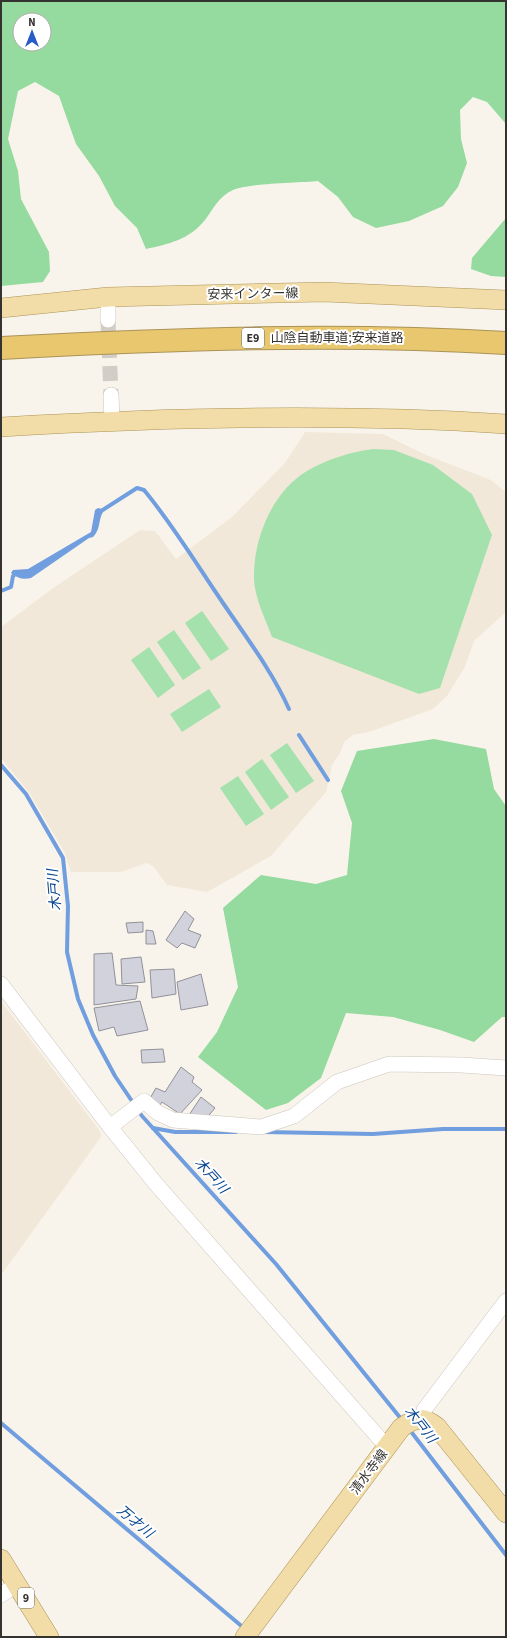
<svg xmlns="http://www.w3.org/2000/svg" width="507" height="1638" viewBox="0 0 507 1638" font-family="'Source Sans 3','Noto Sans JP',sans-serif">
<style>
.built{fill:#f1e8d9}
.green{fill:#a5e1ac}
.forest{fill:#95da9e;fill-rule:evenodd}
.water{fill:#709ede}
.lines{fill:none;stroke-linecap:round;stroke-linejoin:round}
.stream{stroke:#709ede;stroke-width:4}
.building{fill:#d2d2dc;stroke:#91919a}
.minor-tunnel{stroke:#d2cdc6;stroke-width:15;stroke-dasharray:15 8;stroke-linecap:butt}
.minor-casing{stroke:#cbc6bd;stroke-width:16}
.major-casing{stroke:#aa9358;stroke-width:20}
.highway-casing{stroke:#aa9358;stroke-width:24}
.minor{stroke:#fff;stroke-width:15}
.major{stroke:#f2dda8;stroke-width:19}
.highway{stroke:#e9c76e;stroke-width:22}
.labels{text-anchor:middle;dominant-baseline:central;stroke-width:4;stroke-linejoin:round;paint-order:stroke}
.shield{fill:#fff;stroke:#72706e;stroke-width:1}
.shield-label{font-size:12px;font-weight:bold;fill:#353330}
.street-label{font-size:13px;fill:#353330;stroke:#fff}
.water-label{font-size:14px;font-style:italic;fill:#064590;stroke:#fff}
</style>
<rect width="100%" height="100%" fill="#f9f4eb"/>
<g class="built">
<path d="M305 432 383 434 426 455 491 480 506 492V612L474 641 465 667 447 696 433 709 372 731 353 735 344 742 340 753 332 765 326 792 271 856 207 892 167 885 153 866 147 863 121 872H71L65 853 30 794 1 758V627L53 588 140 530 155 531 176 559 232 517 285 463Z"/>
<path d="M1 1001 100 1131 101 1137 1 1275Z"/>
</g>
<g class="green">
<path d="M373 449 394 450 433 465 472 494 492 535 440 688 419 694 272 637C265 618 255 599 254 579 253 539 272 492 307 471 327 459 351 452 373 449Z"/>
<path d="M202 611 229 649 211 661 185 623Z"/>
<path d="M174 630 201 668 183 680 157 642Z"/>
<path d="M149 647 175 685 158 698 131 660Z"/>
<path d="M209 689 221 707 182 732 170 714Z"/>
<path d="M287 743 314 781 296 793 270 755Z"/>
<path d="M262 759 289 797 271 810 245 772Z"/>
<path d="M238 776 264 814 246 826 220 788Z"/>
</g>
<g class="forest">
<path d="M1 1H506V124L487 102 473 97 460 110 461 139 467 163 458 187 443 206 409 221 376 228 353 217 338 197 318 181C300 183 247 183 233 190 218 197 214 208 205 220 189 240 168 244 146 249L137 228 115 206 99 176 76 144 59 96 35 82 18 91 8 139 18 171 21 199 49 252 50 271 43 282 1 286ZM20 20H44V44H20Z"/>
<path d="M506 218V277L491 276 471 269 472 258Z"/>
<path d="M434 739 486 749 494 789 506 806V1017H502L474 1042 440 1030 393 1017 346 1013 321 1078 288 1103 266 1110 198 1057 217 1032 238 987 223 908 261 875 316 884 347 875 352 823 341 791 357 751Z"/>
</g>
<path class="water" d="M98 508 102 509 103 512C98 520 101 529 93 537L89 538 31 578C23 580 17 578 11 573L13 570 28 569 91 532 95 510Z"/>
<g class="lines">
<g class="stream">
<path d="M98 513 137 488 144 490C173 525 197 565 223 603 246 637 272 671 289 709"/>
<path d="M1 591 11 587 13 576 17 573"/>
<path d="M299 735 328 780"/>
<path d="M1 765 26 794 63 858 68 906 67 952 78 999 93 1035 115 1076 142 1116 276 1264 402 1420"/>
<path d="M153 1128 175 1132H236"/>
<path d="M263 1132 373 1134 443 1129H506"/>
<path d="M1 1423 245 1629"/>
<path d="M409 1429 506 1555"/>
</g>
</g>
<g class="building">
<path d="M185 911 194 919 188 930 201 935 195 948 182 943 177 948 166 940Z"/>
<path d="M143 922V932L128 933 126 923Z"/>
<path d="M146 930 153 931 156 944H146Z"/>
<path d="M112 953 116 985 138 986 136 999 94 1005V954Z"/>
<path d="M141 957 145 982 122 984 121 959Z"/>
<path d="M174 969 176 994 152 998 150 970Z"/>
<path d="M201 974 208 1005 181 1010 177 982Z"/>
<path d="M140 1001 148 1030 117 1036 114 1027 99 1031 94 1008Z"/>
<path d="M163 1049 165 1062 142 1063 141 1050Z"/>
<path d="M181 1067 194 1077 192 1082 202 1090 180 1114 162 1102 158 1108 149 1100 156 1088 165 1092Z"/>
<path d="M201 1097 215 1108 205 1120 189 1115Z"/>
</g>
<g class="lines">
<path class="minor-tunnel" d="M108 320 111 395"/>
<g class="minor-casing">
<g id="minor">
<path d="M108 297V320"/>
<path d="M111 395 112 421"/>
<path d="M1 984 110 1127 156 1184 387 1447"/>
<path d="M110 1127 144 1101 158 1113 173 1120 261 1127 294 1116 337 1082 389 1064 462 1065 506 1068"/>
<path d="M423 1419 424 1410 506 1301"/>
<path d="M1 1595 17 1584"/>
</g>
</g>
<g class="major-casing">
<g id="major">
<path d="M1 308 108 297 324 292 506 300"/>
<path d="M1 427C169 417 338 413 506 424"/>
<path d="M1 1559 49 1637"/>
<path d="M245 1637 401 1428C414 1418 424 1416 437 1427L506 1513"/>
</g>
</g>
<g class="highway-casing">
<path id="highway" d="M1 348C169 339 338 333 506 343"/>
</g>
<use href="#minor" class="minor"/>
<use href="#major" class="major"/>
<use href="#highway" class="highway"/>
</g>
<g class="labels">
<g class="shield">
<rect x="242" y="328" width="22" height="20" rx="3"/>
<rect x="18" y="1588" width="16" height="20" rx="3"/>
</g>
<g class="shield-label">
<text x="253" y="338">E9</text>
<text x="26" y="1598">9</text>
</g>
<g class="street-label">
<text transform="translate(253 294) rotate(-1)">安来インター線</text>
<text x="337" y="338">山陰自動車道;安来道路</text>
<text transform="translate(369 1472) rotate(-53)">清水寺線</text>
</g>
<g class="water-label">
<text transform="translate(55 890) rotate(-95)">木戸川</text>
<text transform="translate(211 1176) rotate(48)">木戸川</text>
<text transform="translate(420 1425) rotate(52)">木戸川</text>
<text transform="translate(135 1522) rotate(40)">万才川</text>
</g>
</g>
<rect width="507" height="1638" fill="none" stroke="#353330" stroke-width="4"/>
<g transform="translate(32 32)"><circle r="19" fill="#ffffff" stroke="#aeadac"/>
<path d="M0-3L7 15L0 10L-7 15Z" fill="#285ac8"/>
<text y="-6" font-size="11" font-weight="bold" text-anchor="middle" fill="#353330">N</text>
</g>
</svg>
